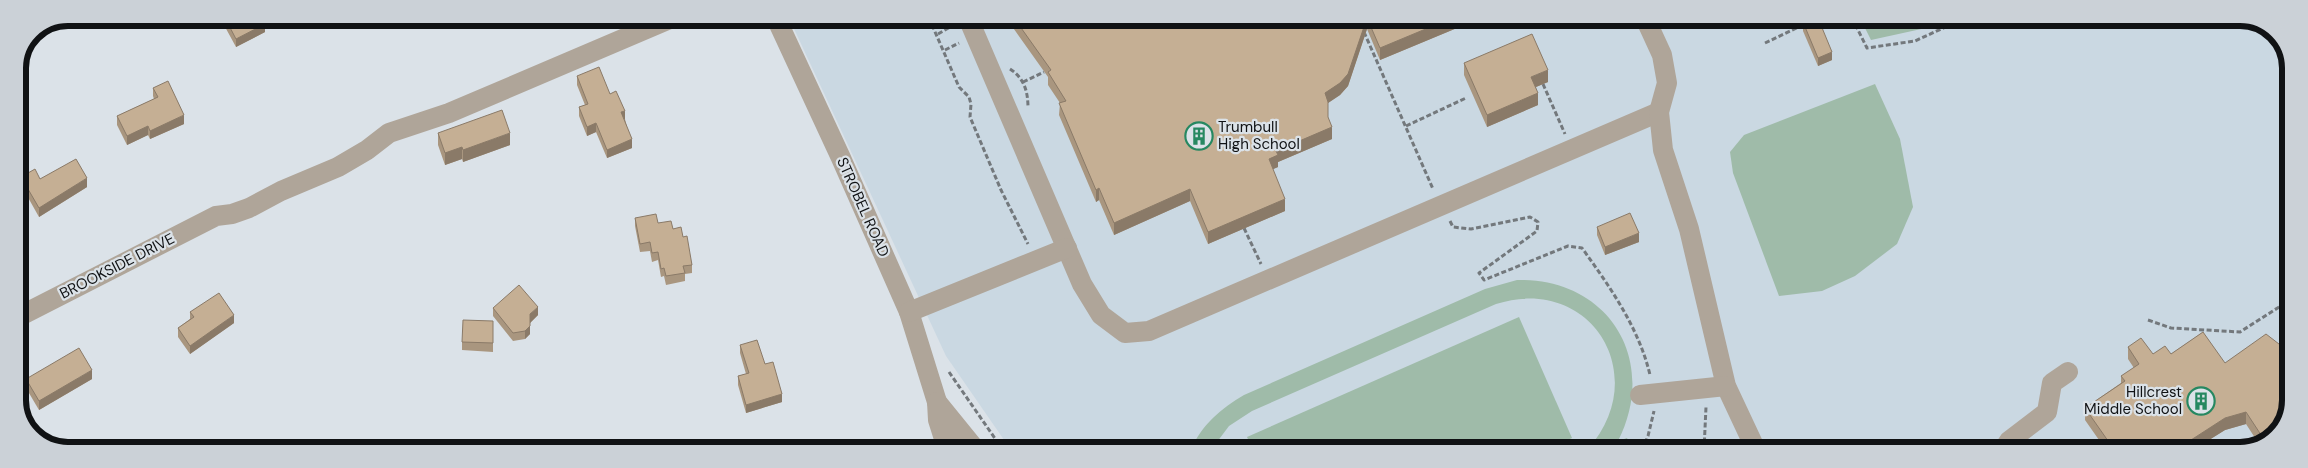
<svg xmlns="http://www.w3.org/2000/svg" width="2308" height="468" viewBox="0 0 2308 468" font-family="'DM Sans',sans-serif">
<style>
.built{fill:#cad8e2}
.green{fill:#9fbba9}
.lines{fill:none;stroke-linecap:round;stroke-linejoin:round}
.path{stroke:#73787c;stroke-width:3;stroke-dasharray:5 2.5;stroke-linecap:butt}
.minor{stroke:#afa599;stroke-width:20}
.wall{fill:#a9967f}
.shaded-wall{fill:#8a7a68}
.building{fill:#c5af94;stroke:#8a7a68}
.labels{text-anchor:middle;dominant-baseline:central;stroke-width:4.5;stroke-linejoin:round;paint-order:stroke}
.poi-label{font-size:15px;fill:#101214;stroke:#dbe2e8;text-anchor:start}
.street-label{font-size:15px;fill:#101214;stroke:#dbe2e8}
.rim{fill:none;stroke:#101214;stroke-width:6}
</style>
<rect width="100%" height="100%" fill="#dbe2e8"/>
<path class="built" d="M789 18H2250L2278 34 2290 62V410L2273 438 2240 450H1011L946 356Z"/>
<g class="green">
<path d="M1860 18H1949L1935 26 1871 40Z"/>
<path d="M1875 84 1900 139 1913 207 1897 244 1855 276 1822 291 1779 296 1733 173 1730 152 1744 135Z"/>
<path d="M1517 280C1609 278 1659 360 1618 441L1627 438 1633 450H1587C1654 376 1591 274 1496 304L1252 411 1229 426 1211 450H1191C1201 425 1222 408 1244 395L1485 289Z"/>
<path d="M1519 317 1572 438 1545 450H1253L1247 437Z"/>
</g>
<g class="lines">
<g class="path">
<path d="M929 18 959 87 969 97 971 104 970 117 1001 190 1028 244"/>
<path d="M1852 18 1867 48 1915 41 1965 18"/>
<path d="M1364 32 1433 189"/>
<path d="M938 34 952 26"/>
<path d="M1765 43 1807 23"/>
<path d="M945 50 959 43"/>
<path d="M1010 69C1024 78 1028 91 1028 108"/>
<path d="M1023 82 1044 72"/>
<path d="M1543 84 1565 134"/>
<path d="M1406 126 1466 98"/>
<path d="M1450 221 1453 227 1471 229 1530 217 1538 222 1537 231 1479 273 1484 280 1568 246 1582 248C1610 287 1639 328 1650 375"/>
<path d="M1244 228 1261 264"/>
<path d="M2148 320 2171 328 2240 332 2290 300"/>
<path d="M949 372 1003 450"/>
<path d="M1642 450 1648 436 1654 411"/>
<path d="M1704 450 1706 407"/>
</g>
<g class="minor">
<path d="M776 18 841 158 909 312 937 402 938 420 945 442 949 450"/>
<path d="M968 18 1082 284 1101 315 1125 333 1149 331 1659 112"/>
<path d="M1645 18 1662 55 1667 83 1659 112 1663 150 1689 229 1726 386 1756 450"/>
<path d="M909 312 1067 248"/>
<path d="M18 317 216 216 232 214 249 208 281 191 338 167 367 150 389 133 449 113 672 18"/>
<path d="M1640 395 1726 386"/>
<path d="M937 402 976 450"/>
<path d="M2003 450 2009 441 2047 412 2052 383 2068 372"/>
</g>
</g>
<g class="wall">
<path d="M224 18H281V20L265 28V32L236 47 224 25Z"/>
<path d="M1006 18H1481L1380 60 1367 29 1348 86 1340 95 1328 103V118L1332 139 1278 162V167L1273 169 1285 211 1208 244 1190 201 1114 235 1099 200 1096 202 1059 115 1060 103 1048 85V77Z"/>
<path d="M1803 22 1832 60 1818 66 1803 31Z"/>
<path d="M1464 63 1548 82 1536 87 1538 105 1487 127 1464 75Z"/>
<path d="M577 76 610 94 625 119 632 148 607 158 596 132 587 136 579 116V107L585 105 577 85Z"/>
<path d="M153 88 184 124 150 139 148 135 127 145 117 125V116L154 99 153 96Z"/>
<path d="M438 133 510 145 463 162 462 159 445 165 438 145Z"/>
<path d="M21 177 40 179 87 187 39 217 21 185Z"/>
<path d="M635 218 658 223 673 229 683 237 692 265V273L685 274V281L666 285 664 276 661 277 658 260 652 262 650 251 640 252 635 226Z"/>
<path d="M1597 227 1639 242 1605 255 1597 235Z"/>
<path d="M493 308 538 315 530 323V334L525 339 513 341 493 316Z"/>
<path d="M190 312 234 323 190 354 178 337V328L190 319Z"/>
<path d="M493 321V352L462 350V342Z"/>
<path d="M2203 332 2273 438 2259 444 2246 424 2225 430 2193 450H2106L2085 420V408L2121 383V376L2134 368 2128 359V347L2153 354H2171Z"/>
<path d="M740 345 765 364 782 402 746 413 738 385V376L746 374 740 353Z"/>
<path d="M26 379H92L39 410 26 388Z"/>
</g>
<g class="shaded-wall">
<path d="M269 18H281V20L265 28V32L236 47V39Z"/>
<path d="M1367 18V29L1348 86 1340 95 1328 103V129L1332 127V139L1278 162V167L1269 171V159L1276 151Z"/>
<path d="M1452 18H1481L1380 60V48Z"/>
<path d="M1832 52V60L1818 66V58Z"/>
<path d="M1548 70V82L1531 89V77Z"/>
<path d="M1538 93V105L1487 127V115Z"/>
<path d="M625 111V119L621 121V112Z"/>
<path d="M184 115V124L150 139V131Z"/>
<path d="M596 123V132L587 136V127Z"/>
<path d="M148 126V135L127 145V136Z"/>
<path d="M510 133V145L463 162V150Z"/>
<path d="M632 139V148L607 158V150Z"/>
<path d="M462 147V159L445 165V153Z"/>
<path d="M87 178V187L39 217V208Z"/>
<path d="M1099 188V200L1096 202V190Z"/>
<path d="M1190 189V201L1114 235V223Z"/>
<path d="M1285 199V211L1208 244V232Z"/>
<path d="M1639 233V242L1605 255V247Z"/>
<path d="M538 307V315L530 323V314Z"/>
<path d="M234 315V323L190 354V346Z"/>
<path d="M530 326V334L525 339V331Z"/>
<path d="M92 370V379L39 410V401Z"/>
<path d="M782 394V402L746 413V405Z"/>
<path d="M2246 412V424L2225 430 2193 450H2182L2191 440 2225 418Z"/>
</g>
<g class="building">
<path d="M225 18H269L264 20 265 24 236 39Z"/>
<path d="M1014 18H1367L1348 74 1340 83 1325 93 1328 102V117L1332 127 1276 151 1278 155 1269 159 1285 199 1208 232 1190 189 1114 223 1099 188 1096 190 1059 103 1066 101 1048 72 1051 70Z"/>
<path d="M1367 18H1452L1380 48Z"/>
<path d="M1813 18H1818L1832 52 1818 58 1803 22Z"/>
<path d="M1532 34 1548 70 1531 77 1538 93 1487 115 1464 63Z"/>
<path d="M599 67 610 94 616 91 625 111 621 112 632 139 607 150 596 123 587 127 579 107 588 104 577 76Z"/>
<path d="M168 81 184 115 150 131 148 126 127 136 117 116 158 97 153 88Z"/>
<path d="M502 110 510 133 463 150 462 147 445 153 438 133Z"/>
<path d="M76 159 87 178 39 208 21 177 35 169 40 179Z"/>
<path d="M1630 213 1639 233 1605 247 1597 227Z"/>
<path d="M656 214 658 223 671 221 673 229 681 227 683 237 687 236 692 265 683 266 685 273 666 276 664 268 661 269 658 252 652 253 650 242 640 244 635 218Z"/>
<path d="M519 285 538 307 530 314V326L525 331 513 333 493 308Z"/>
<path d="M219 293 234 315 190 346 178 328 194 317 190 312Z"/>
<path d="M463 320 493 321V343L462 342Z"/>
<path d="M2203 332 2225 363 2266 334 2279 344 2290 337V410L2273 438 2265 441 2246 412 2225 418 2191 440 2182 450H2110L2113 448 2085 408 2125 381 2121 376 2139 364 2128 347 2141 338 2153 354 2165 346 2171 354Z"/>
<path d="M757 340 765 364 773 362 782 394 746 405 738 376 749 373 740 345Z"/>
<path d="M79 348 92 370 39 401 26 379Z"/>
<path d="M555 445 560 450H551Z"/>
</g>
<defs>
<g id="building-ring" transform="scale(1.4375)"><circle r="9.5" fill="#dbe2e8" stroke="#268861" stroke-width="1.5"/><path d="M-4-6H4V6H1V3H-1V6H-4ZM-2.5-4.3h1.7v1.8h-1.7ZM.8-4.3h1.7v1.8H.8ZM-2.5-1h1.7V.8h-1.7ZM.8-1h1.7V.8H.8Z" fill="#268861"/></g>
</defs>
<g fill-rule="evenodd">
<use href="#building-ring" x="1199" y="136"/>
<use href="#building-ring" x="2201" y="401"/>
</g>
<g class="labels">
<g class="poi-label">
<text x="1218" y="127">Trumbull<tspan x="1218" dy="17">High School</tspan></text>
<text x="2182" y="392" text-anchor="end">Hillcrest<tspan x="2182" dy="17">Middle School</tspan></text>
</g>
<g class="street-label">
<text transform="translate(863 207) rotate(66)">STROBEL ROAD</text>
<text transform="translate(117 266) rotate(-27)">BROOKSIDE DRIVE</text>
</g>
</g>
<path d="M0 0H2308V468H0ZM68 26H2240A42 42 0 0 1 2282 68V400A42 42 0 0 1 2240 442H68A42 42 0 0 1 26 400V68A42 42 0 0 1 68 26Z" fill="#cbd1d7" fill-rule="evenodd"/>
<path class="rim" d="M68 26H2240A42 42 0 0 1 2282 68V400A42 42 0 0 1 2240 442H68A42 42 0 0 1 26 400V68A42 42 0 0 1 68 26Z"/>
</svg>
